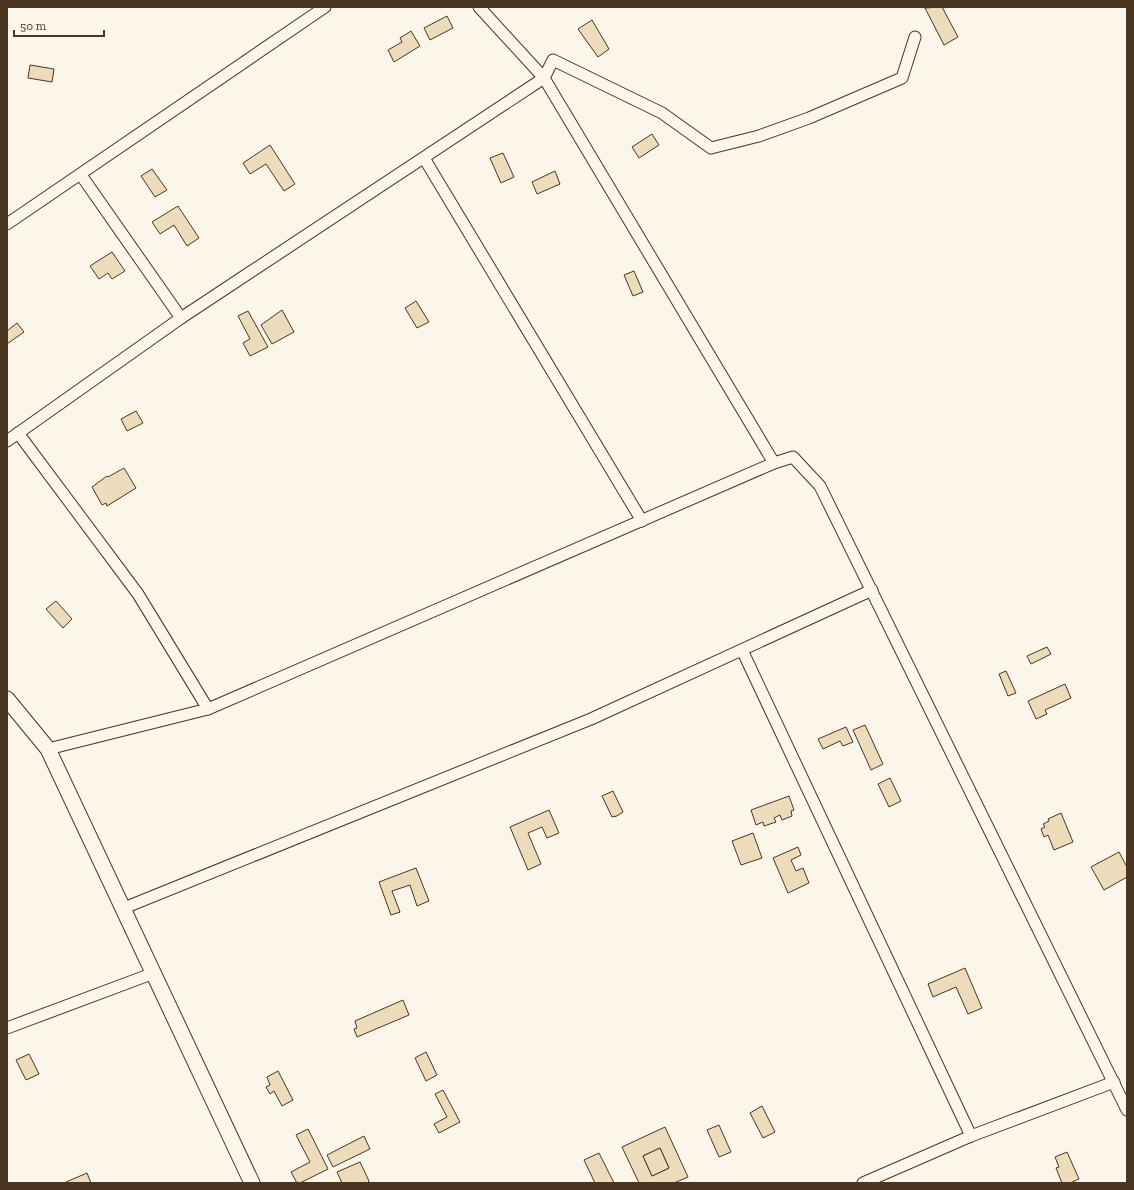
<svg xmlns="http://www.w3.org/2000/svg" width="1134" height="1190" viewBox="0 0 1134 1190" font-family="'Zilla Slab',serif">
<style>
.building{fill:#ecdcbc;stroke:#4a3520;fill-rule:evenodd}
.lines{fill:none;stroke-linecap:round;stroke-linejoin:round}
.street-casing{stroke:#4a3520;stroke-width:13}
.secondary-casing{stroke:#4a3520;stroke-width:17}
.street{stroke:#fbf6e9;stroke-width:11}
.secondary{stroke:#fbf6e9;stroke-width:15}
</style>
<rect width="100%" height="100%" fill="#fbf6e9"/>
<g class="building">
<path d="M942 7 958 37 944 45 925 8Z"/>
<path d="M447 16 453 28 430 40 424 28Z"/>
<path d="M592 20 609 49 598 57 578 29Z"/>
<path d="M411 31 420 46 394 62 388 50 402 42 400 38Z"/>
<path d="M30 65 54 69 52 82 28 78Z"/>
<path d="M652 134 659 145 639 158 632 147Z"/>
<path d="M270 145 295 184 284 191 266 164 250 174 243 163Z"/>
<path d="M503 153 514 177 501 183 490 158Z"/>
<path d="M152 169 167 190 155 197 141 176Z"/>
<path d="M555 171 560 184 537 194 532 182Z"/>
<path d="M178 206 199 238 187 246 174 225 160 234 152 222Z"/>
<path d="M112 252 125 271 112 279 108 273 99 279 90 266Z"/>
<path d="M634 271 643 292 633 296 624 275Z"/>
<path d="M416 301 429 322 417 328 405 308Z"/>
<path d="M282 310 294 332 272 344 261 325Z"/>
<path d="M248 311 268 347 250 356 243 343 250 339 238 316Z"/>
<path d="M17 323 24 332 7 344V331Z"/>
<path d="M136 411 143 423 127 431 121 419Z"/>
<path d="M124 468 136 488 107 506 106 503 102 505 92 487 107 476 108 477Z"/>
<path d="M56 601 72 619 63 628 46 609Z"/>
<path d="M1047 647 1051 654 1031 664 1027 656Z"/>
<path d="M1006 671 1016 693 1008 696 999 674Z"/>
<path d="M1065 684 1071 698 1045 710 1047 714 1036 719 1028 701Z"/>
<path d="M865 725 883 764 871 770 853 730Z"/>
<path d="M846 727 853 742 843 746 840 741 823 749 818 739Z"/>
<path d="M890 778 901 801 889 807 878 784Z"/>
<path d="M613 791 623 812 615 817V816L612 817 602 796Z"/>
<path d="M789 796 794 810 791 811 792 816 782 820 780 815 774 818 776 822 764 826 763 822 756 825 751 810Z"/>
<path d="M549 810 559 833 547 838 542 827 528 833 541 864 528 870 510 827Z"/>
<path d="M1061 813 1073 842 1054 850 1048 835 1044 837 1041 829 1045 827 1043 824 1049 821 1048 819Z"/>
<path d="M753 833 762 858 741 865 732 841Z"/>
<path d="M798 847 801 855 791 860 796 871 803 868 809 883 788 893 773 858Z"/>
<path d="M1119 852 1127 867V877L1104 890 1091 867Z"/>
<path d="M416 868 429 901 417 906 410 885 392 891 400 912 391 915 379 882Z"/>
<path d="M965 968 982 1008 968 1014 956 987 933 997 928 984Z"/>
<path d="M403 1000 409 1015 357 1037 354 1029 357 1028 355 1021Z"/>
<path d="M426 1052 437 1075 426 1081 415 1058Z"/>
<path d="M29 1054 39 1074 26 1080 16 1060Z"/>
<path d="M278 1071 293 1100 282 1106 274 1091 270 1094 266 1087 270 1085 267 1077Z"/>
<path d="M443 1090 460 1122 439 1133 434 1124 447 1117 435 1094Z"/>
<path d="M762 1106 775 1132 763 1138 750 1113Z"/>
<path d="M719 1125 731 1152 719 1157 707 1130Z"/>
<path d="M665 1127 688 1177 674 1183H639L622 1147ZM660 1148 669 1168 652 1176 643 1156Z"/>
<path d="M308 1129 328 1169 300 1183H297L291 1172 310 1162 296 1135Z"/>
<path d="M364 1136 370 1149 333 1167 327 1155Z"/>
<path d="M660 1148 669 1168 652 1176 643 1156Z"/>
<path d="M1067 1152 1079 1179 1070 1183H1062L1056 1168 1059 1167 1055 1157Z"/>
<path d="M599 1153 614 1183H595L584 1160Z"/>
<path d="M360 1162 369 1181 367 1183H342L337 1172Z"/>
<path d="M87 1173 91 1183H66V1182Z"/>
</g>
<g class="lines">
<g class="street-casing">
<g id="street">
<path d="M479 7 544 78 774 463"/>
<path d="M424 158 642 521"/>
<path d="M81 175 181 318"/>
<path d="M7 224 325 7"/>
<path d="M18 433 138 594 208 709"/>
<path d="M7 441 181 318 544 78 553 60 662 113 711 148 759 136 809 118 902 78 915 37"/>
<path d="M742 650 971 1136"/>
<path d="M48 749 208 709 774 463 793 457 820 486 1127 1110"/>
<path d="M124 908 591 719 872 590"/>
<path d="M7 1028 154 973"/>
<path d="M863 1183 971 1136 1114 1082"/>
</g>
</g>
<g class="secondary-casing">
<path id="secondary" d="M7 699 48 749 252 1183"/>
</g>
<use href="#street" class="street"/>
<use href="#secondary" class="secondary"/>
</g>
<rect width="1134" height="1190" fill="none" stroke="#4a3520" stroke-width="16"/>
<path d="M14 30v6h90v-6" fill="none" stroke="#4a3520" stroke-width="2"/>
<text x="20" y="30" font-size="12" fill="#4a3520" stroke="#fbf6e9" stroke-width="3" paint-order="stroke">50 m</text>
</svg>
